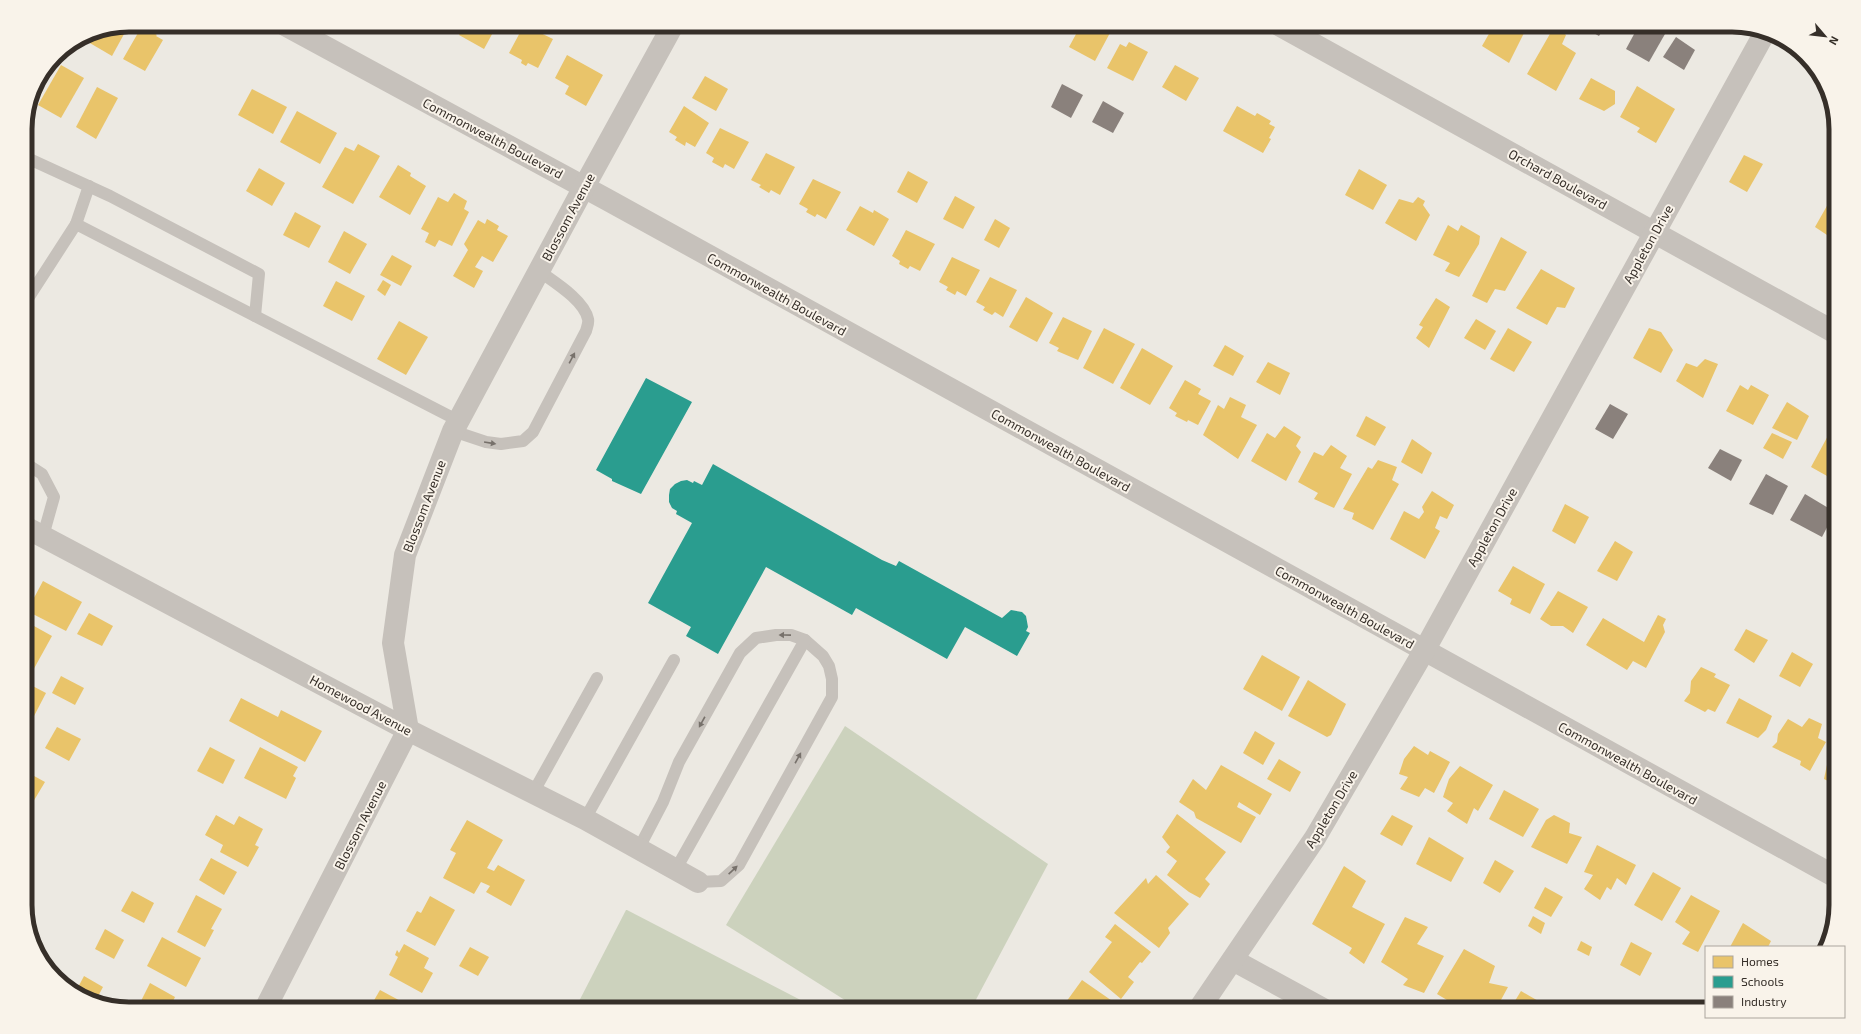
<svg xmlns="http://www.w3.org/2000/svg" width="1861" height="1034" viewBox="0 0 1861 1034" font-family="'Exo 2',sans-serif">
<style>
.green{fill:#ccd2bd}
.homes{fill:#e9c46a}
.schools{fill:#2a9d8f}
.industry{fill:#8a817c}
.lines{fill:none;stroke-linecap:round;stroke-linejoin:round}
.lane{stroke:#c6c1bb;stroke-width:12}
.street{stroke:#c6c1bb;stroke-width:22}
.oneway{fill:#77716b}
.labels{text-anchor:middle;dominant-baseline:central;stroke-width:4;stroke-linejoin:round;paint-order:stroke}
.street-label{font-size:13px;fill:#362f29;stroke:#f9f3ea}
.rim{fill:none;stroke:#362f29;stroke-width:5}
</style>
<rect width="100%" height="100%" fill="#ece9e2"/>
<g class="green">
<path d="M845 726 1048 864 971 1009H859L726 925Z"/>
<path d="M626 910H627L818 1009H575Z"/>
</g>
<g class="homes">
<path d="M129 25 112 56 83 39 89 33Z"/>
<path d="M465 25H497L484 49 459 35Z"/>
<path d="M524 25 553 39 538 68 528 63 526 66 521 63 522 60 509 53Z"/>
<path d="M1081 25 1089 27 1090 25H1100L1111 31 1095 61 1069 47Z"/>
<path d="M1446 25H1471L1465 34Z"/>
<path d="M1494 25H1525L1527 27 1509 63 1482 46Z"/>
<path d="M1555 25 1566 35 1562 44 1576 53 1556 91 1527 74Z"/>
<path d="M142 26 157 35 156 36 163 40 145 71 123 59Z"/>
<path d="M1129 42 1148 52 1133 81 1107 68 1120 44 1126 47Z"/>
<path d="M567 55 603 75 586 106 565 94 569 86 555 78Z"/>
<path d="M61 65 84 78 61 118 38 105Z"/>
<path d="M1175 65 1199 78 1186 101 1162 87Z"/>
<path d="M705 76 728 89 716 111 692 98Z"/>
<path d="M1591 78 1615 91V104L1604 111 1579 99Z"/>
<path d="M1637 86 1675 109 1656 143 1637 132 1640 128 1620 117Z"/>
<path d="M97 87 118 98 96 139 76 127Z"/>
<path d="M252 89 287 107 273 134 238 115Z"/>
<path d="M684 106 709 123 695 147 686 142 685 146 675 140 677 137 669 132Z"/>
<path d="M1237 106 1255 116 1257 113 1271 121 1269 124 1275 127 1269 138 1271 139 1263 153 1223 131Z"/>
<path d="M297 111 337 133 320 164 280 142Z"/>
<path d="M720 128 749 142 734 169 725 164 723 168 712 162 714 158 706 153Z"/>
<path d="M358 144 380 156 353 204 322 187 345 147 354 151Z"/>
<path d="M766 153 795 167 780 195 771 190 769 193 759 187 761 185 751 180Z"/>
<path d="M1744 155 1763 164 1747 192 1729 182Z"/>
<path d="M398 165 411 173 410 176 426 186 410 215 379 197Z"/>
<path d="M259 168 285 183 272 206 246 191Z"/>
<path d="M1359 169 1387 185 1373 210 1345 195Z"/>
<path d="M908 171 928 182 917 203 897 192Z"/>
<path d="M813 179 841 192 826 219 817 214 815 217 806 212 808 209 799 204Z"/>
<path d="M454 193 467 201 464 209 469 212 452 246 439 240 435 247 425 242 429 233 421 229 438 197 448 202Z"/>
<path d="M955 196 975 207 963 229 943 219Z"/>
<path d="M1418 197 1425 201 1423 205 1430 215 1416 241 1385 223 1399 199 1413 203Z"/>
<path d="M1828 204 1836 208V241L1815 227Z"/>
<path d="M860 206 873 213 874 210 889 219 874 246 846 230Z"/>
<path d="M295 212 321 226 309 248 283 235Z"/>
<path d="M487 219 499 226 497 230 508 236 493 262 482 256 475 267 483 271 474 288 453 276 468 250 464 244 478 220 485 224Z"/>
<path d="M995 219 1010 228 999 248 984 240Z"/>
<path d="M1448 225 1458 231 1461 225 1480 236 1479 244 1459 277 1445 271 1450 263 1433 255Z"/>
<path d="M906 230 935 244 920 271 910 266 908 269 899 264 900 261 892 256Z"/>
<path d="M344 231 367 244 350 274 328 262Z"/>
<path d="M1501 237 1527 252 1505 291 1495 289 1487 303 1472 296Z"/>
<path d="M392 255 412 266 401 286 380 275Z"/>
<path d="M952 257 980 270 966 296 957 291 955 295 946 290 948 287 939 282Z"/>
<path d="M1541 269 1575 288 1565 308 1557 307 1547 325 1516 308Z"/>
<path d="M990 277 1017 290 1003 317 995 312 992 315 983 310 985 307 976 302Z"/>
<path d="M383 280 391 285 385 296 377 290Z"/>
<path d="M336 281 365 296 352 321 323 306Z"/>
<path d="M1026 297 1053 313 1037 342 1009 327Z"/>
<path d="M1436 298 1450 307 1429 348 1416 338 1423 327 1419 325Z"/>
<path d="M1063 317 1092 331 1078 360 1057 351 1059 348 1049 343Z"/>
<path d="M1476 319 1496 331 1485 350 1464 338Z"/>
<path d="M399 321 428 337 406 375 377 359Z"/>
<path d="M1104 328 1135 344 1113 384 1083 368Z"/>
<path d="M1508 328 1532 342 1514 372 1490 359Z"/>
<path d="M1649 328 1661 332 1673 350 1661 373 1633 358Z"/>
<path d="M1225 345 1244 356 1233 376 1213 366Z"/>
<path d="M1142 348 1173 366 1150 405 1120 388Z"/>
<path d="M1705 359 1718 364 1703 398 1676 381 1686 363 1697 367Z"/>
<path d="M1268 362 1290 373 1280 395 1256 382Z"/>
<path d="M1185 380 1201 389 1198 394 1211 401 1198 425 1188 420 1187 422 1175 416 1177 413 1169 408Z"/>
<path d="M1740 385 1748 390 1751 385 1769 395 1753 425 1726 411Z"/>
<path d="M1230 397 1246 405 1241 417 1257 425 1238 459 1203 435 1218 405 1224 409Z"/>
<path d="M1787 402 1809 416 1797 440 1772 428Z"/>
<path d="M1366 416 1386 427 1375 446 1356 436Z"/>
<path d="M1836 421V481L1811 467Z"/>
<path d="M1284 426 1301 437 1296 446 1301 452 1286 481 1251 461 1267 433 1275 438Z"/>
<path d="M1772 433 1792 442 1783 459 1763 448Z"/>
<path d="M1412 439 1432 453 1422 474 1401 462Z"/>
<path d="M1331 445 1347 456 1340 468 1352 474 1334 508 1314 499 1318 493 1298 482 1314 452 1323 456Z"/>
<path d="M1378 460 1397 467 1392 480 1399 484 1373 530 1352 519 1354 513 1343 509 1368 467 1372 469Z"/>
<path d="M1432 491 1454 505 1447 519 1440 516 1435 528 1440 531 1425 559 1390 539 1404 511 1419 519 1424 512 1422 507Z"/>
<path d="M1565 504 1589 517 1575 544 1552 531Z"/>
<path d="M1615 541 1633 552 1617 581 1597 571Z"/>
<path d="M1513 566 1545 584 1530 614 1510 604 1512 599 1498 591Z"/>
<path d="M43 581 82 602 66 631 27 611Z"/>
<path d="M1558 591 1588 607 1573 633 1563 626H1551L1540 619Z"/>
<path d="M89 613 113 626 102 646 77 634Z"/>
<path d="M1658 615 1666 619 1663 625 1665 632 1646 668 1633 661 1627 670 1586 645 1603 618 1644 642Z"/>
<path d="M25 621 52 636 31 674 25 671Z"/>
<path d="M1746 629 1768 640 1754 663 1734 650Z"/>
<path d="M1792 652 1813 664 1800 687 1779 676Z"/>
<path d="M1262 655 1300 677 1282 711 1243 689Z"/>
<path d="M1701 667 1716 674 1714 677 1730 685 1715 712 1708 709 1705 712 1684 701 1690 693 1691 681Z"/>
<path d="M61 676 84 688 75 705 52 693Z"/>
<path d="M1308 680 1346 704 1331 735 1327 737 1288 716Z"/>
<path d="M25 682 46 693 33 718 25 714Z"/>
<path d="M241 698 278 717 281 710 322 731 305 762 229 721Z"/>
<path d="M1739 698 1772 716 1766 730 1758 738 1726 723Z"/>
<path d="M1809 718 1822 724 1818 738 1826 742 1810 771 1800 765 1801 761 1772 747 1777 742 1778 734 1788 719 1802 727Z"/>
<path d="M57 727 81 739 69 761 45 748Z"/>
<path d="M1255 731 1275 743 1263 765 1243 753Z"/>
<path d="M1414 746 1428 755 1430 751 1450 762 1434 793 1425 788 1419 797 1400 789 1408 777 1399 774 1404 759Z"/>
<path d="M210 747 235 760 223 784 197 771Z"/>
<path d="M260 747 298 767 293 776 296 778 286 799 244 778Z"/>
<path d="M1836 749V785L1824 779 1828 760Z"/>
<path d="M1279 759 1301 772 1290 792 1267 779Z"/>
<path d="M1221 765 1272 794 1260 815 1239 802 1237 807 1256 817 1241 843 1196 818 1194 812 1179 802 1193 779 1206 790Z"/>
<path d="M1460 766 1493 785 1478 811 1474 808 1467 824 1447 811 1453 803 1443 797 1449 779Z"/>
<path d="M25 771 45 782 33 802 25 797Z"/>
<path d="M1504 790 1539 809 1523 837 1489 819Z"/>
<path d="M1177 814 1226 852 1205 879 1210 884 1200 898 1189 892 1167 875 1177 861 1166 852 1170 847 1162 837Z"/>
<path d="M216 815 234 825 239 816 263 829 255 845 259 847 248 867 220 852 223 845 205 835Z"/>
<path d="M1392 815 1413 826 1402 846 1380 834Z"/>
<path d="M1554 815 1570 823 1569 833 1582 837 1567 864 1531 847 1546 820Z"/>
<path d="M467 820 503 840 487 868 494 871 498 865 525 880 511 906 486 892 490 886 481 882 474 894 443 878 456 853 450 850Z"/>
<path d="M25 826 33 830 25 844Z"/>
<path d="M1429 837 1464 858 1451 882 1416 864Z"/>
<path d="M1597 845 1636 865 1626 885 1617 878 1611 890 1607 887 1600 900 1584 889 1593 875 1584 872Z"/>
<path d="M211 858 237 872 224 895 199 880Z"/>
<path d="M1495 860 1514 871 1500 893 1483 883Z"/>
<path d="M1344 866 1366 881 1352 907 1385 924 1364 964 1349 953 1352 948 1312 924Z"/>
<path d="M1653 872 1681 888 1662 921 1634 905Z"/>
<path d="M1156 875 1189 904 1168 928 1170 933 1159 948 1114 913 1146 878 1148 884Z"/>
<path d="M1545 887 1563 897 1551 917 1534 908Z"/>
<path d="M132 891 154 903 144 923 121 911Z"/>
<path d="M196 895 222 909 211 929 214 930 205 947 177 932Z"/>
<path d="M1691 895 1720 911 1698 952 1682 944 1690 932 1675 922Z"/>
<path d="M430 896 455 910 435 946 406 931 417 911 421 913Z"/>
<path d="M1533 916 1545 923 1541 934 1528 926Z"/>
<path d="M1405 917 1428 927 1417 944 1444 956 1424 993 1403 985 1408 979 1381 962Z"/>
<path d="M1743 923 1771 941 1768 947H1730Z"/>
<path d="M1115 924 1151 952 1142 963 1140 962 1128 977 1134 982 1121 999 1089 972 1112 942 1105 937Z"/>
<path d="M105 929 124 940 114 959 95 949Z"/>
<path d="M162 937 201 958 186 987 147 966Z"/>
<path d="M1581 941 1592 947 1589 956 1577 950Z"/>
<path d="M1631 942 1652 953 1640 976 1620 965Z"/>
<path d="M404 944 429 958 424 968 433 973 422 993 389 975 398 957 395 955 397 950 399 953Z"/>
<path d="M470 947 489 957 478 976 459 966Z"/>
<path d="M1464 949 1495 966 1489 983 1508 987 1496 1009H1462L1437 994Z"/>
<path d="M84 976 103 987 96 1000 77 995 75 993Z"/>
<path d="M1082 980 1118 1005 1115 1009H1061Z"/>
<path d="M150 983 175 997 169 1009H137Z"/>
<path d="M380 990 408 1005 406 1009H369Z"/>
<path d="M1521 991 1547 1006 1546 1009H1510Z"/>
</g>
<g class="schools">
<path d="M646 378 692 402 641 494 612 481V479L596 470Z"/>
<path d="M713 464 882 560 896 566 899 561 1002 618 1011 610 1022 612 1026 616 1028 627 1026 631 1030 633 1017 656 965 627 947 659 856 608 852 615 766 567 718 654 686 636 691 627 648 603 692 523 676 514 677 511 672 508 669 502V495L670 489 675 484 681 481 687 480 693 483 694 481 702 485Z"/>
</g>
<g class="industry">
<path d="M1579 25H1606L1599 36Z"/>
<path d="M1639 25H1650L1665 34 1649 62 1626 49Z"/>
<path d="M1676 37 1695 50 1684 70 1663 57Z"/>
<path d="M1062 84 1083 95 1071 118 1051 107Z"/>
<path d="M1103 101 1124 113 1113 133 1092 122Z"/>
<path d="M1836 139V152L1831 149Z"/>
<path d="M1610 404 1628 414 1613 439 1595 429Z"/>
<path d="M1720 449 1742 460 1731 481 1708 468Z"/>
<path d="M1766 474 1788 486 1773 515 1749 504Z"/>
<path d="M1805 494 1835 512 1822 537 1790 520Z"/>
</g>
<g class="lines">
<g class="lane">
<path d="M25 157 110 196 259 274 255 316"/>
<path d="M76 224 89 186"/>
<path d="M25 303 76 224 459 421"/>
<path d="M453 431 486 442 501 444 523 441 533 432 586 331C587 327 589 323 588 319 584 300 554 282 539 271"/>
<path d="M25 463 42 474 54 497 43 536"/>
<path d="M533 793 597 678"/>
<path d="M585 819 674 660"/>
<path d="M639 848 663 802 679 762 740 653 756 638 776 635H791L805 640 823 656 829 666 832 679V697L739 865 721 881 698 882"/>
<path d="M676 869 805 640"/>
</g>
<g class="street">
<path d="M285 25 606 199 1836 877"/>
<path d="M1279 25 1836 333"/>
<path d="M25 527 408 730 585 819 698 882"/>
<path d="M1233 960 1323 1009"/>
<path d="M265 1009 408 730 393 643 405 555 453 431 584 187 673 25"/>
<path d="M1199 1009 1315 838 1424 651 1764 34"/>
</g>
</g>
<defs><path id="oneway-solid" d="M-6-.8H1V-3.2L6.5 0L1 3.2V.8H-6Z"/></defs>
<g class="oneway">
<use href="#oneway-solid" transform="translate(572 358) rotate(-62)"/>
<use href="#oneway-solid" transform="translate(490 443) rotate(9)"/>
<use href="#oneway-solid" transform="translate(785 635) rotate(-179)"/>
<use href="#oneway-solid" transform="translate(702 722) rotate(119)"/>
<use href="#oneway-solid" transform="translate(798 758) rotate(-61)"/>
<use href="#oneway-solid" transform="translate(733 870) rotate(-43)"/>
</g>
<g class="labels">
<g class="street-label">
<text transform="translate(493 138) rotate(28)">Commonwealth Boulevard</text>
<text transform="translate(1558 179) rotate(29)">Orchard Boulevard</text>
<text transform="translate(568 217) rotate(-62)">Blossom Avenue</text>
<text transform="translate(1648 244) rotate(-61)">Appleton Drive</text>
<text transform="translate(777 294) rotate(29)">Commonwealth Boulevard</text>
<text transform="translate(1061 450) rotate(29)">Commonwealth Boulevard</text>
<text transform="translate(424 506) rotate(-69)">Blossom Avenue</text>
<text transform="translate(1492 527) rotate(-61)">Appleton Drive</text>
<text transform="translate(1345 607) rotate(29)">Commonwealth Boulevard</text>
<text transform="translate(361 705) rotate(28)">Homewood Avenue</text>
<text transform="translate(1628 763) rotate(29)">Commonwealth Boulevard</text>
<text transform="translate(1331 809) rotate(-59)">Appleton Drive</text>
<text transform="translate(360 825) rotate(-63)">Blossom Avenue</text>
</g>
</g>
<path d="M0 0H1861V1034H0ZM129 32H1732A97 97 0 0 1 1829 129V905A97 97 0 0 1 1732 1002H129A97 97 0 0 1 32 905V129A97 97 0 0 1 129 32Z" fill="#f9f3ea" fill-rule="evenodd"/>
<path class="rim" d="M129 32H1732A97 97 0 0 1 1829 129V905A97 97 0 0 1 1732 1002H129A97 97 0 0 1 32 905V129A97 97 0 0 1 129 32Z"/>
<rect x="1705" y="946" width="140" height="72" fill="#f9f3ea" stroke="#aba59d"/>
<rect x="1713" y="956" width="20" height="12" fill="#e9c46a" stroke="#aba59d"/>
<text x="1741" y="966" font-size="12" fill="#362f29">Homes</text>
<rect x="1713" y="976" width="20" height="12" fill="#2a9d8f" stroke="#aba59d"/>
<text x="1741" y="986" font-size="12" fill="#362f29">Schools</text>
<rect x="1713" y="996" width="20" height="12" fill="#8a817c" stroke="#aba59d"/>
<text x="1741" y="1006" font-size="12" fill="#362f29">Industry</text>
<g transform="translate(1825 36) rotate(118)" stroke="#f9f3ea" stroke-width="3" paint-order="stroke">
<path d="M0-3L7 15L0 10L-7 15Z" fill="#362f29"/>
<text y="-6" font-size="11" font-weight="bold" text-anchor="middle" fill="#362f29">N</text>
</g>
</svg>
